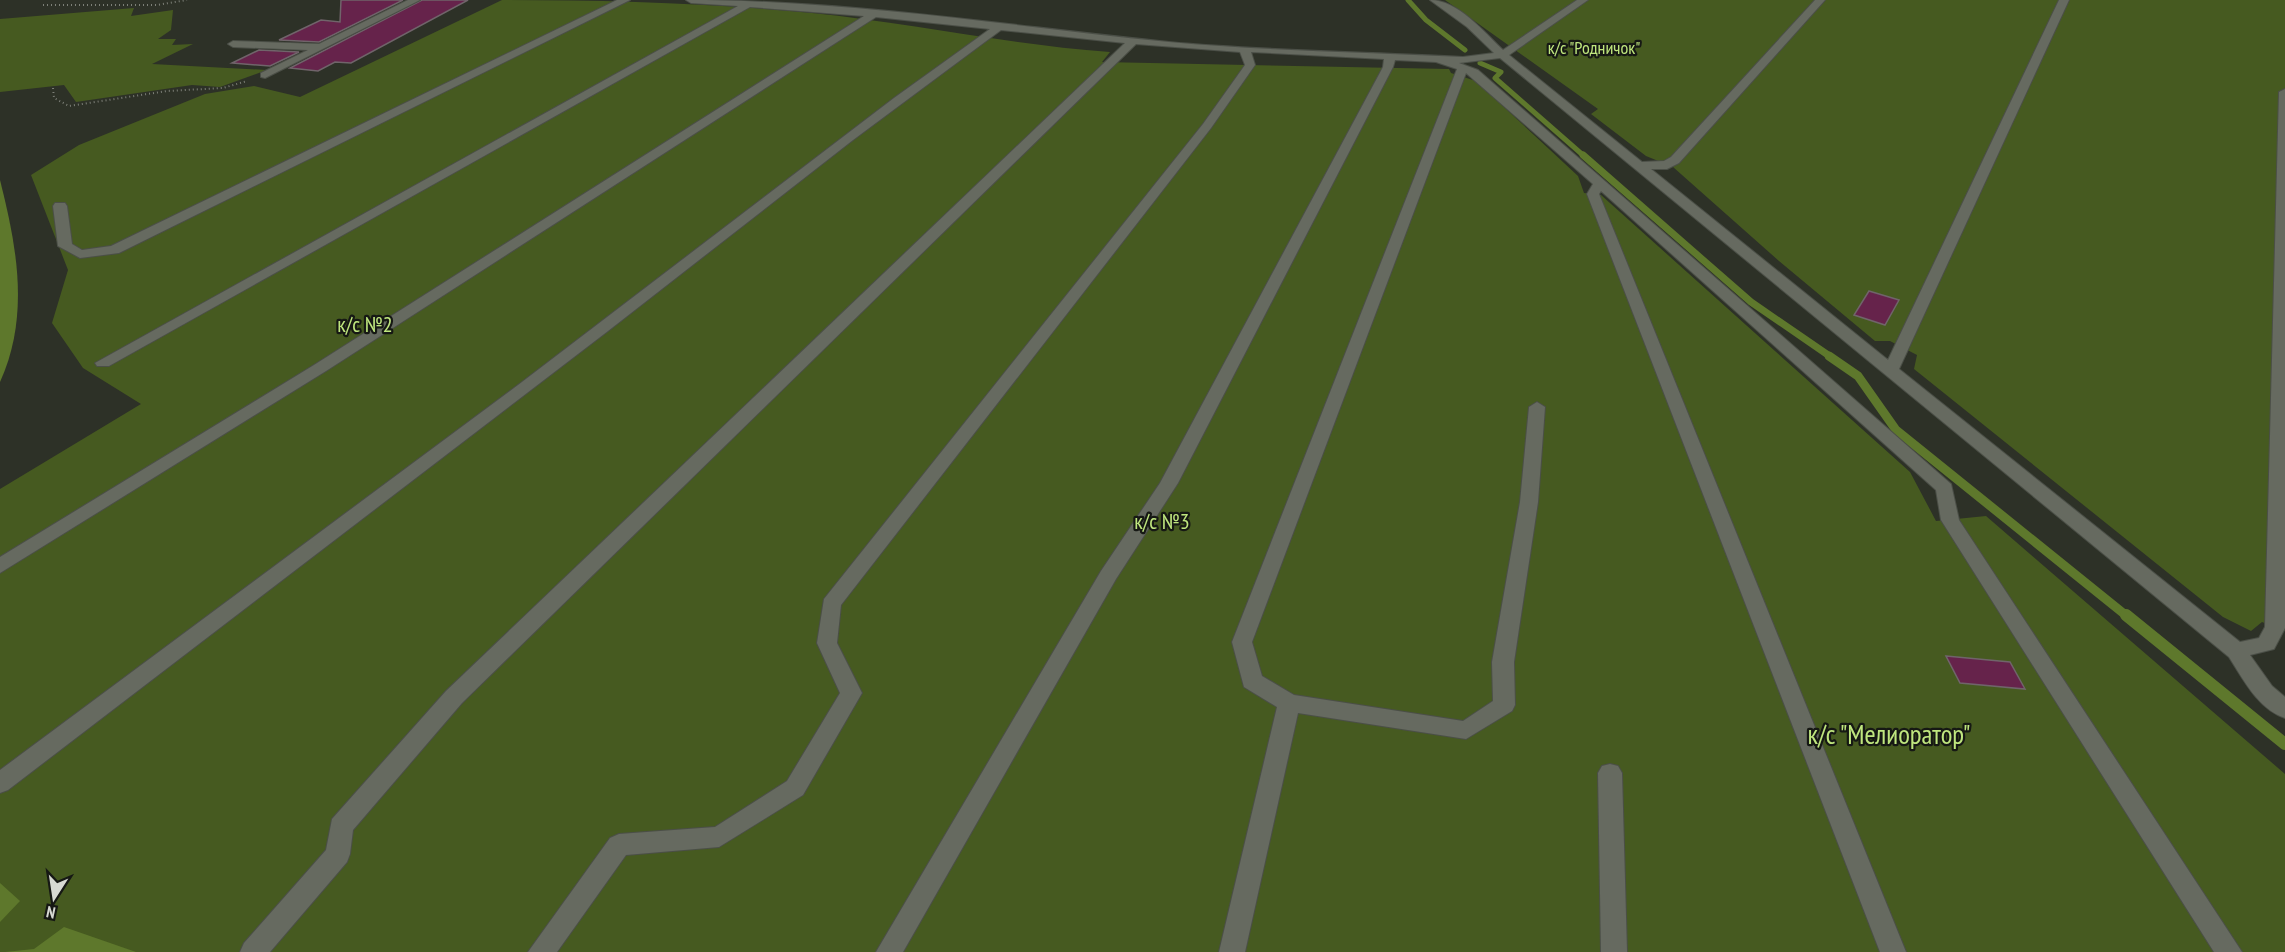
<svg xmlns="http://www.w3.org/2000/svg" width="2285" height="952" viewBox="0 0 2285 952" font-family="'PT Sans Narrow',sans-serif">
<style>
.green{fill:#465a20}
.water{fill:#5e782c}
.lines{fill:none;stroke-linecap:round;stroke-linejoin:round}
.stream-far3{stroke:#5e782c;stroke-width:5}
.stream-far2{stroke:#5e782c;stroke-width:7}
.stream-far1{stroke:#5e782c;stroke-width:9}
.stream{stroke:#5e782c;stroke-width:12}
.building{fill:#66234b;stroke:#70646a;stroke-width:1.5}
.minor-casing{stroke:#4b4f47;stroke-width:2}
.path{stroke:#7c7f77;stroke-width:2;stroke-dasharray:1 3;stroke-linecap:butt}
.minor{fill:#666a60;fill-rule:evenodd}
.labels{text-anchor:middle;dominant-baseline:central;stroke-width:4.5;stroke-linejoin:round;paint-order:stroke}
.far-park-label{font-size:18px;fill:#bfe67e;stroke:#161814}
.park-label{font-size:22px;fill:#bfe67e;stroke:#161814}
.near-park-label{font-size:27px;fill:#bfe67e;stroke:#161814}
</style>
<rect width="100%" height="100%" fill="#2d3127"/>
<g class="green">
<path d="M502 0C605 0 709 3 812 13 912 23 1010 45 1110 52L1102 62 1449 69 1451 73 1476 81 1578 176 1584 193 1601 195 1910 472 1936 521 1986 516 2285 774V952H0V489L141 404 83 368 52 323 68 270 31 175 79 145 205 94 254 86 300 97Z"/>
<path d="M1445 0H2285V631L2262 622 2251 631 2223 617 1914 369 1917 355 1890 341H1875L1779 261 1673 167 1646 156 1591 114 1598 109Z"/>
<path d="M134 8 131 16 173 10 171 30 158 39H176L172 45 193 44 152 64 267 70 220 87 192 85 76 102 64 85 0 92V19Z"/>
</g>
<g class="water">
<path d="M0 180C17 247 30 316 0 382Z"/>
<path d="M0 883 20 901 0 922Z"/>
<path d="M64 927 136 952H5L34 949Z"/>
</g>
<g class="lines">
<g class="stream-far3">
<path d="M1408 0 1426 20 1465 50"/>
<path d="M1480 63 1501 72 1495 78 1584 156"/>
</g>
<path class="stream-far2" d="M1583 155 1751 302 1831 357"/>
<path class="stream-far1" d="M1829 356 1858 376 1896 430 2128 617"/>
<path class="stream" d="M2126 615 2285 744"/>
</g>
<g class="building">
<path d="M341 0H403L319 42 279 40 321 20 340 22Z"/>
<path d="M422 0H468L351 63 335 62 318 71 290 68Z"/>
<path d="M259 50 299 52 270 66 232 63Z"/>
<path d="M1869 291 1899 300 1885 325 1854 315Z"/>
<path d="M1946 656 2010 662 2025 689 1960 683Z"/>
</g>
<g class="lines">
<g class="minor-casing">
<g id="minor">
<path d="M408 0H420L265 78 261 77V73L308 50 233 47 228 44 233 41 319 44Z"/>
<path d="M617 0H630L119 253 80 258 58 246 53 206 55 203H65L67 206 72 244 82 250 111 246Z"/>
<path d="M686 0C847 0 1009 26 1169 42 1267 51 1366 52 1463 57L1494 53 1467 27 1430 0C1458 0 1484 32 1503 50L1577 0H1588L1509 55 1642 162 1664 161 1671 157 1815 0H1825L1679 163 1667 169H1651L1888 360 2059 0H2069L1899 369 2240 642 2259 638 2265 627 2279 92 2285 89V628L2274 649 2250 655 2272 686 2285 697V718C2258 709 2243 679 2229 657L1500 58 1459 63 1478 70 1951 484 1959 520 2242 952H2214L1941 520 1936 490 1601 191 1599 194 1906 952H1880L1587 194 1593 184 1466 73 1252 642 1262 676 1294 695 1463 721 1493 701 1492 662 1520 502 1529 407 1537 402 1545 407 1538 502 1514 662 1515 705 1512 711 1466 739 1298 713 1245 952H1219L1277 707 1244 687 1232 642 1457 69 1436 62 1395 60 1393 67 1178 483 1116 579 903 952H876L1101 571 1160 483 1383 67 1384 59 1251 52 1255 65 1211 128 841 605 837 643 862 693 803 795 719 847 626 855 557 952H528L610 838 619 834 715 827 787 781 840 693 817 643 824 599 1203 124 1245 65 1240 52 1136 44 462 703 353 830 350 854 347 862 270 952H240L244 943 326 850 332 819 446 691 1125 43 1001 30 853 140 608 331 8 790 0 793V770L522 382 894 98 990 29 876 17 326 371 0 573V557L314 365 864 16 750 7 109 366H97L95 363 738 6 691 3Z"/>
<path d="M1610 764 1618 766 1622 773 1627 952H1601L1598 773 1602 766Z"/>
</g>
</g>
<g class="path">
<path d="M43 5H157L187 0"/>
<path d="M53 88 54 98 69 106 167 91 223 88 247 81"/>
</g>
<use href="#minor" class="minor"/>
</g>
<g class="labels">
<g class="far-park-label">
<text x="1594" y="47">к/с "Родничок"</text>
</g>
<g class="park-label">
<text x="365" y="324">к/с №2</text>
<text x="1162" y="521">к/с №3</text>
</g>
<g class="near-park-label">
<text x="1889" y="734">к/с "Мелиоратор"</text>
</g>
</g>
<g transform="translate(54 898) rotate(192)" stroke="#161814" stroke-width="4.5" paint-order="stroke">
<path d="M0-4.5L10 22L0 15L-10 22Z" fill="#d7d9d3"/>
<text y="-9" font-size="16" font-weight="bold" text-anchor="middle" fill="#d7d9d3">N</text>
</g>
</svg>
